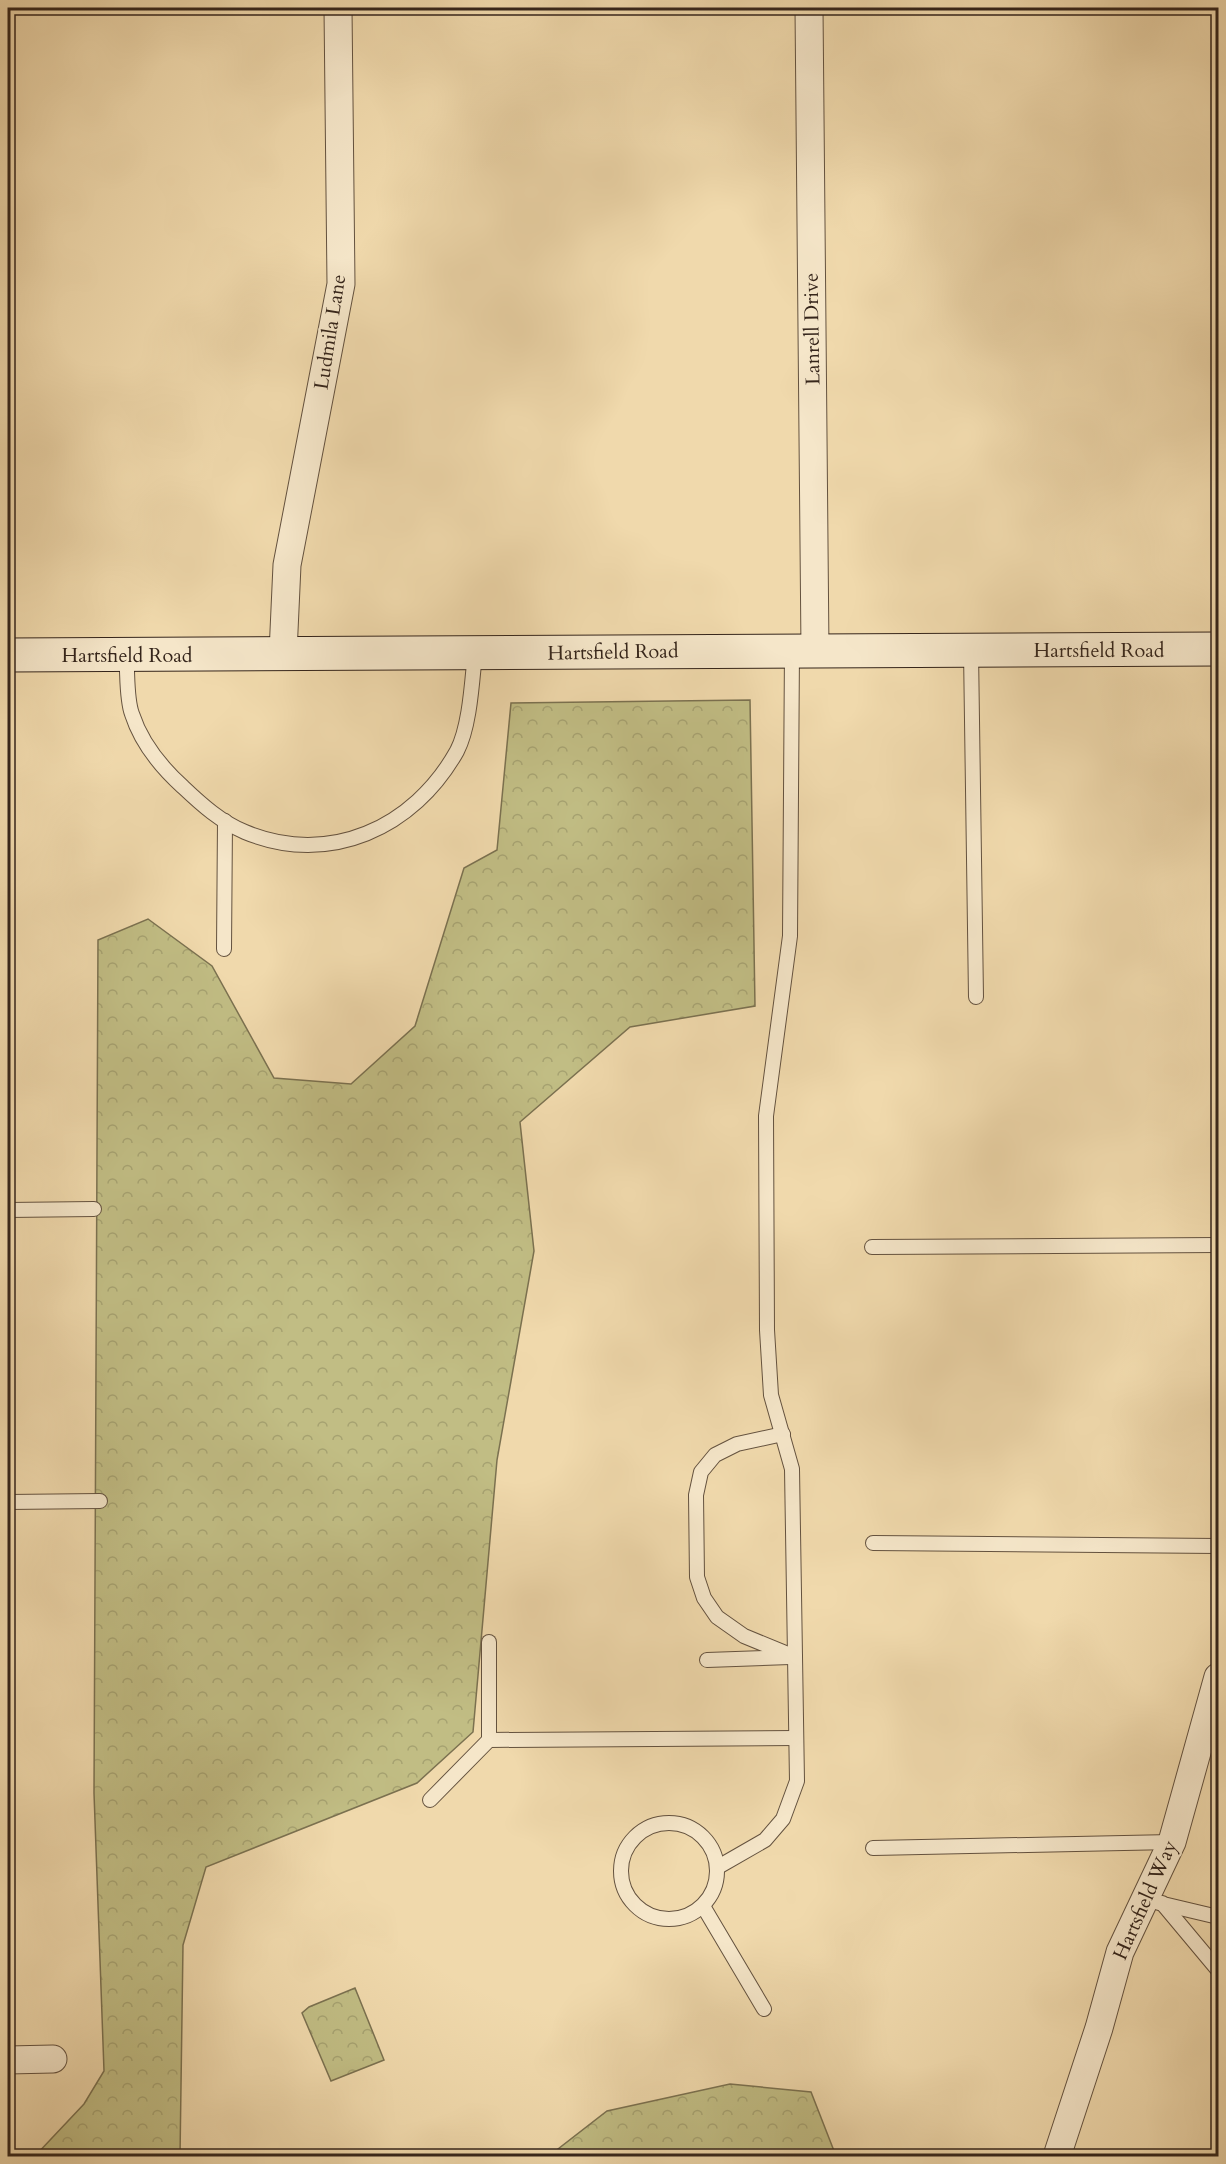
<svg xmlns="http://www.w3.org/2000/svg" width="1226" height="2164" viewBox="0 0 1226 2164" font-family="Cardo,serif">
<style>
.forest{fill:url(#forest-crowns);stroke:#7b7150;stroke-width:1.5}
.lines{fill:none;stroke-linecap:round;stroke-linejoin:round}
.lane-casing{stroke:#64523f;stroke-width:16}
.street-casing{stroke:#64523f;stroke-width:29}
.secondary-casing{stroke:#35251b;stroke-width:35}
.lane{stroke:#f5e6c9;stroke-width:14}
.street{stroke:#f5e6c9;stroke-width:27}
.secondary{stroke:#f5e6c9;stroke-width:33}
.labels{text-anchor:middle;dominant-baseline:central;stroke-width:4.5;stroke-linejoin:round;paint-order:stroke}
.street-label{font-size:20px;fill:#35251b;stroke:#f5e6c9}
</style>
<defs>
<pattern id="forest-crowns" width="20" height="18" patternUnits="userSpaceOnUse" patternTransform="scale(1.5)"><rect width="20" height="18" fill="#c1bd84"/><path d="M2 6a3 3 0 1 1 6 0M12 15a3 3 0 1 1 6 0" fill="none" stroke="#a6a271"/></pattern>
</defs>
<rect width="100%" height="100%" fill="#f0d9ac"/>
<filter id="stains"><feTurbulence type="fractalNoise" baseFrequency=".00333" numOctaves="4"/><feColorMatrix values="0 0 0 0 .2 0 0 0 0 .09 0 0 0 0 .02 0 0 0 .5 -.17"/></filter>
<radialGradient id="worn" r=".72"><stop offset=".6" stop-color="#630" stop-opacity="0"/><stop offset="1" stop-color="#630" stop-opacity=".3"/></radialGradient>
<g class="forest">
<path d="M750 700 755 1006 630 1027 520 1122 534 1251 497 1460 473 1732 417 1783 206 1867 183 1945 180 2156H35L84 2104 104 2071 94 1793 98 940 148 919 212 966 274 1078 351 1084 415 1026 464 868 497 850 511 703Z"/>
<path d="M355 1988 384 2060 331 2081 302 2013 309 2007Z"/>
<path d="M730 2084 811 2092 836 2156H549L607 2111Z"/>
</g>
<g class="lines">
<g class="lane-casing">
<g id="lane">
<path d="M971 651 976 997"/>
<path d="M126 655C128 672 126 698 132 714 141 742 162 768 183 787 202 805 221 822 245 832 329 867 414 828 457 751 470 726 472 681 475 653"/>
<path d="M224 949 225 821"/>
<path d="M8 1210 94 1209"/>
<path d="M872 1247 1218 1245"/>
<path d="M783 1434 737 1444 715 1455 701 1472 696 1495 697 1577 704 1598 717 1617 744 1636 795 1657"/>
<path d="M8 1502 100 1501"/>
<path d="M873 1543 1218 1546"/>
<path d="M489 1642V1740"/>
<path d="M707 1660 790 1657"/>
<path d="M430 1800 489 1740 796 1738"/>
<circle cx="669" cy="1871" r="48"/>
<path d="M873 1848 1172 1842"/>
<path d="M718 1867 765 1840 783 1819 797 1781 792 1469 771 1395 767 1330 766 1116 790 936 792 650"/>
<path d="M1159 1903 1218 1917"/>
<path d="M1162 1903 1218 1970"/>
<path d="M703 1906 764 2009"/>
</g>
</g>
<g class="street-casing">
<g id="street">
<path d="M809 8 815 650"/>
<path d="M283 653 287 565 341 284 338 8"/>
<path d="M8 2060 53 2059"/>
<path d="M1057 2156 1099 2028 1120 1952 1172 1842 1218 1677"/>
</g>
</g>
<g class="secondary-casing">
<path id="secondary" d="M8 655 1218 649"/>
</g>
<use href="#lane" class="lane"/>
<use href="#street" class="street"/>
<use href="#secondary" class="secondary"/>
</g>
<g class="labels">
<g class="street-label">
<text transform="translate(812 329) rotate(-91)">Lanrell Drive</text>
<text transform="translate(330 332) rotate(-81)">Ludmila Lane</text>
<text x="1099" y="650">Hartsfield Road</text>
<text transform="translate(613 652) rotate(-1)">Hartsfield Road</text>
<text x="127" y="655">Hartsfield Road</text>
<text transform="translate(1145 1900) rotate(-66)">Hartsfield Way</text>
</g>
</g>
<rect width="1226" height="2164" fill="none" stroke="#f0d9ac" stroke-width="30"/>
<rect x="9" y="9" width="1208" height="2146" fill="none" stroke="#35251b" stroke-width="3"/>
<rect x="15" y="15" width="1196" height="2134" fill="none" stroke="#35251b" stroke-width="1.5"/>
<rect width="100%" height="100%" filter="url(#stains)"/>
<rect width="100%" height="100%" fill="url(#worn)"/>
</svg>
